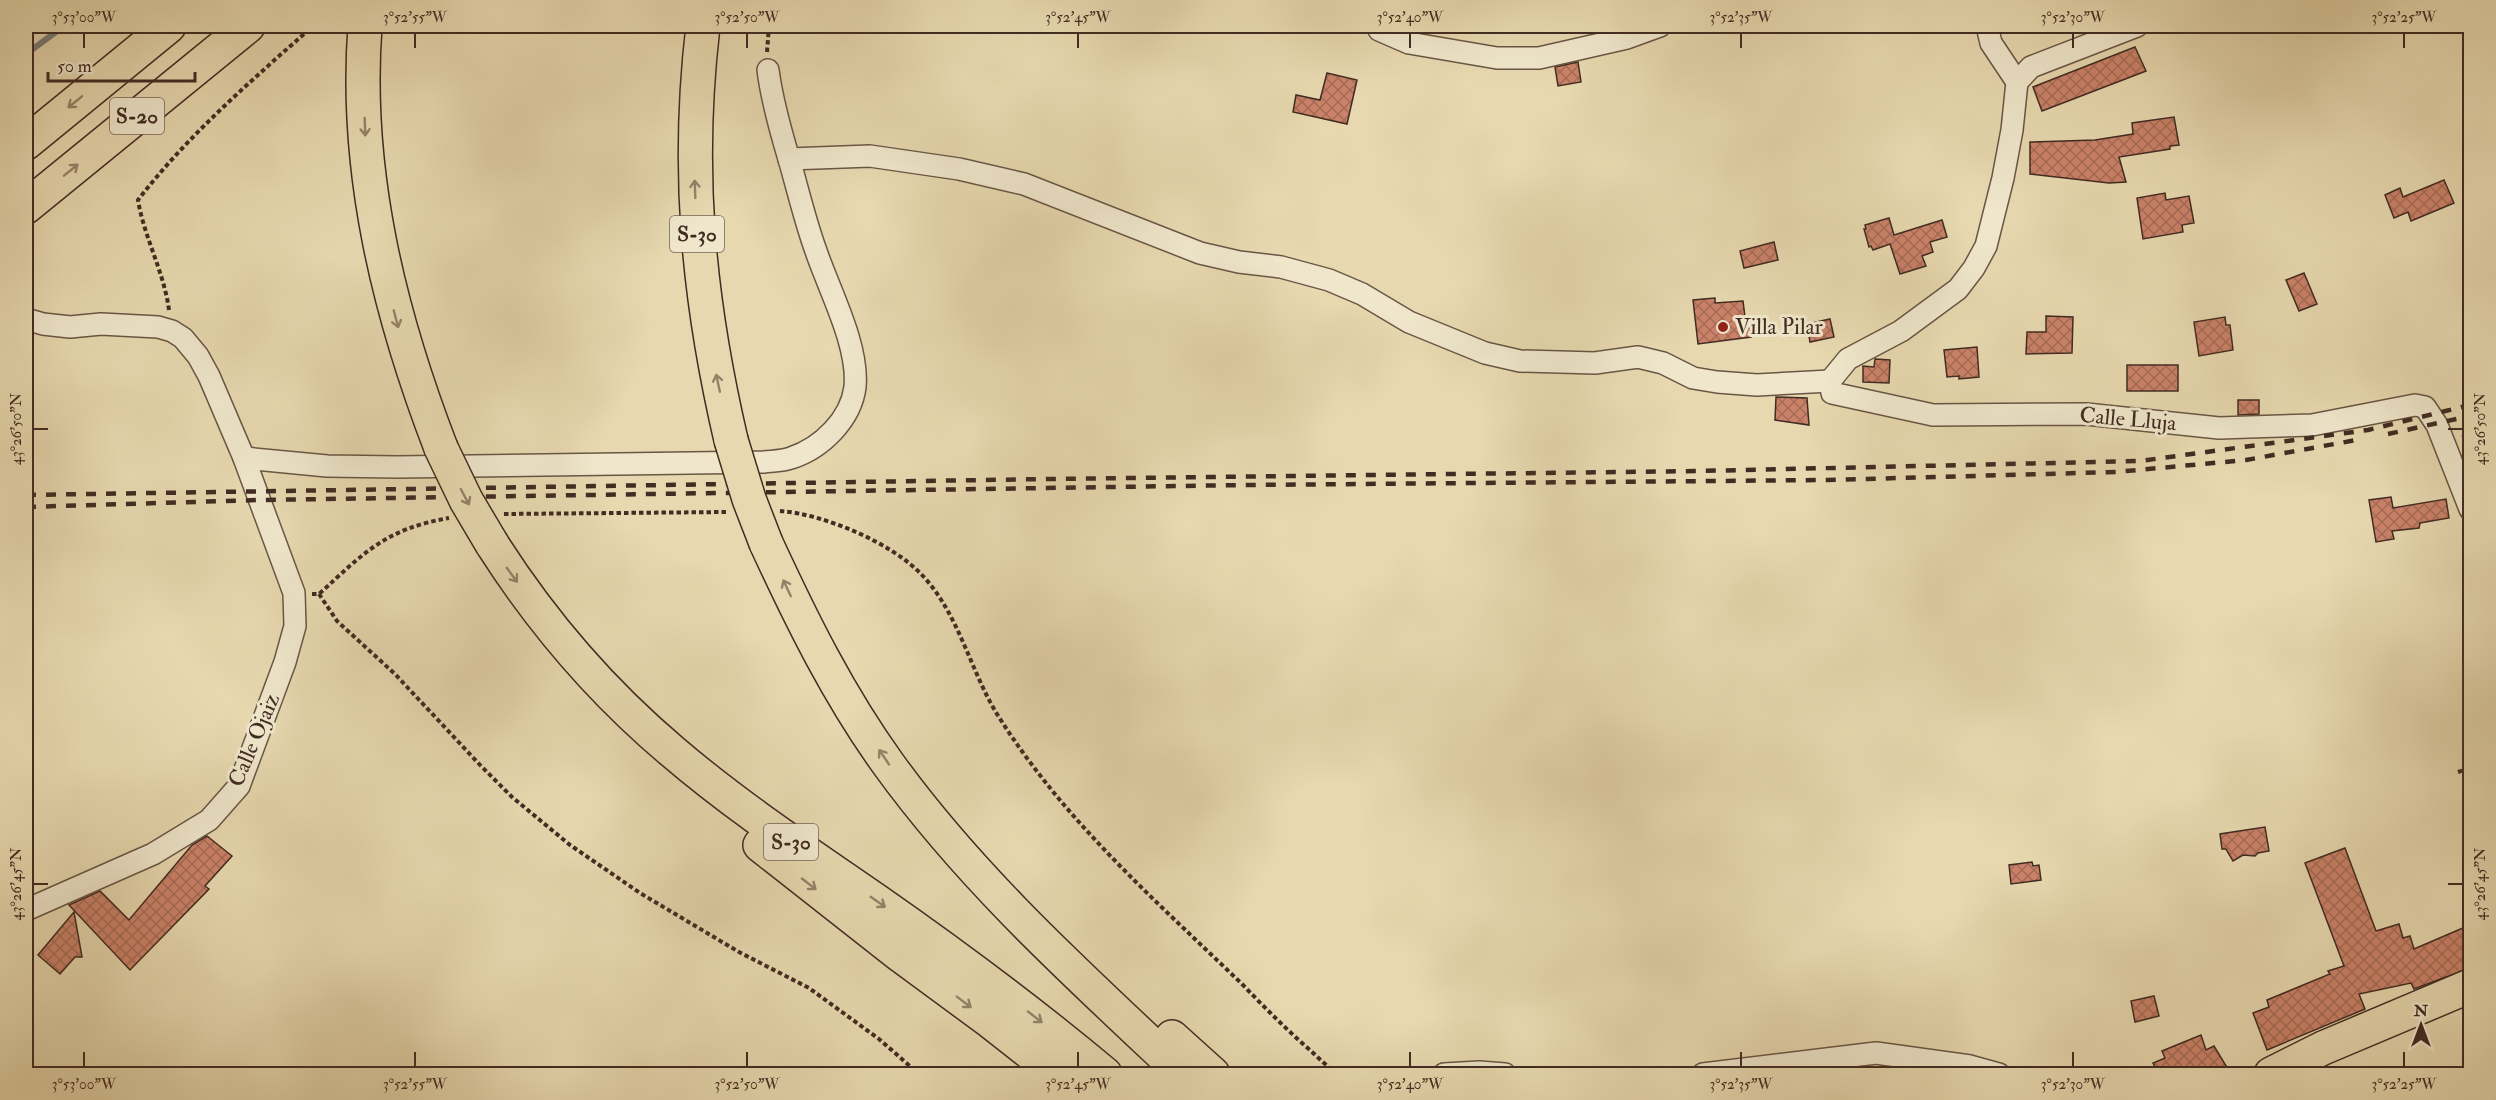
<svg xmlns="http://www.w3.org/2000/svg" width="2496" height="1100" viewBox="0 0 2496 1100" font-family="'IM FELL Double Pica',serif">
<style>
.lines{fill:none;stroke-linecap:round;stroke-linejoin:round}
.stream{stroke:#787e7b;stroke-width:6}
.building{fill:url(#building-cross-hatch);stroke:#412b22;stroke-width:1.5}
.street-casing{stroke:#6a5645;stroke-width:24}
.highway-casing{stroke:#412b22;stroke-width:36}
.path{stroke:#412b22;stroke-width:4;stroke-dasharray:4.5 3;stroke-linecap:butt}
.street{stroke:#efe6cb;stroke-width:21}
.highway{stroke:#e7d8af;stroke-width:33}
.rail{stroke:#412b22;stroke-width:4.5;stroke-dasharray:10 10;stroke-linecap:butt}
.highway-bridge-casing{stroke:#412b22;stroke-width:36;stroke-linecap:butt}
.highway-bridge{stroke:#e7d8af;stroke-width:33}
.oneway{stroke:#948268}
.ticks{fill:none;stroke:#412b22;stroke-width:2}
.poi-dot{fill:#8f2418;stroke:#efe6cb;stroke-width:2}
.labels{text-anchor:middle;dominant-baseline:central;stroke-width:6;stroke-linejoin:round;paint-order:stroke}
.shield{fill:#efe6cb;stroke:#756355;stroke-width:1.5}
.shield-label{font-size:21px;font-weight:bold;fill:#412b22}
.poi-label{font-size:22px;fill:#412b22;stroke:#efe6cb;text-anchor:start}
.street-label{font-size:22px;fill:#412b22;stroke:#efe6cb}
.neatline{fill:none;stroke:#412b22;stroke-width:2}
.ticks-label{font-size:15px;text-anchor:middle;fill:#412b22}
</style>
<defs>
<pattern id="building-cross-hatch" width="8" height="8" patternUnits="userSpaceOnUse" patternTransform="scale(1.5)"><rect width="8" height="8" fill="#ca8269"/><path d="M0 0l8 8M0 8l8-8" fill="none" stroke="#a66b56"/></pattern>
</defs>
<rect width="100%" height="100%" fill="#e7d8af"/>
<filter id="stains"><feTurbulence type="fractalNoise" baseFrequency=".00333" numOctaves="4"/><feColorMatrix values="0 0 0 0 .2 0 0 0 0 .09 0 0 0 0 .02 0 0 0 .5 -.17"/></filter>
<radialGradient id="worn" r=".72"><stop offset=".6" stop-color="#630" stop-opacity="0"/><stop offset="1" stop-color="#630" stop-opacity=".3"/></radialGradient>
<g class="lines">
<path class="stream" d="M26 54 64 26"/>
</g>
<g class="building">
<path d="M2135 47 2146 71 2042 111 2033 87Z"/>
<path d="M1578 62 1581 82 1558 86 1555 67Z"/>
<path d="M1327 73 1357 80 1347 124 1293 112 1296 95 1320 100Z"/>
<path d="M2174 117 2179 145 2170 146V149L2119 157 2126 182 2109 183 2030 174V142L2095 140 2133 134 2132 123Z"/>
<path d="M2444 180 2454 203 2411 221 2408 212 2394 218 2385 195 2400 188 2403 197Z"/>
<path d="M2165 193 2166 200 2189 196 2194 223 2182 225 2183 232 2143 239 2137 198Z"/>
<path d="M1889 218 1894 235 1942 220 1947 237 1930 242 1933 252 1922 256 1926 266 1900 274 1890 244 1873 250 1871 246 1869 247 1864 229H1866L1865 225Z"/>
<path d="M1774 242 1778 260 1744 268 1740 251Z"/>
<path d="M2304 273 2317 304 2299 311 2286 280Z"/>
<path d="M1715 298V303L1743 301 1745 317H1749L1751 337 1698 344 1693 300Z"/>
<path d="M2046 316 2073 317 2072 353 2026 354 2027 332H2046Z"/>
<path d="M2225 317 2226 325H2230L2233 350 2199 356 2194 322Z"/>
<path d="M1830 319 1834 337 1810 342 1807 324Z"/>
<path d="M1977 347 1979 377 1959 379V376L1947 377 1944 350Z"/>
<path d="M1875 359 1890 360 1889 383 1863 382V366L1874 367Z"/>
<rect x="2127" y="365" width="51" height="26"/>
<path d="M1776 397 1807 398 1809 425 1775 420Z"/>
<path d="M2238 400H2259V414L2238 415Z"/>
<path d="M2391 497 2393 508 2446 499 2449 518 2420 523 2419 528 2392 531 2394 539 2376 542 2369 500Z"/>
<path d="M2265 827 2269 851 2258 853 2255 856 2243 855 2233 861 2226 849H2222L2220 834Z"/>
<path d="M207 836 232 856 205 886 209 889 130 970 69 905 100 891 129 920 192 845Z"/>
<path d="M2345 848 2376 931 2399 924 2403 938 2410 936 2414 949 2470 925V968L2414 989 2411 983 2359 994 2365 1009 2267 1050 2253 1013 2269 1007 2267 1000 2330 974 2328 971 2344 966 2305 863Z"/>
<path d="M2032 862 2033 866 2039 865 2041 880 2011 884 2009 865Z"/>
<path d="M74 912 82 957H75L60 974 38 955Z"/>
<path d="M2154 996 2159 1016 2135 1022 2131 1001Z"/>
<path d="M2201 1035 2206 1050 2214 1046 2231 1074H2159L2153 1063 2165 1058 2162 1051Z"/>
</g>
<g class="lines">
<g class="street-casing">
<g id="street">
<path d="M1377 26 1379 30 1409 43 1497 58H1539L1627 38 1660 26"/>
<path d="M1987 26 1991 43 2017 82"/>
<path d="M2137 26 2031 67 2017 82 2012 130 2003 178 1986 246 1974 268 1958 289 1901 331 1848 359 1830 381 1832 393 1933 415 2086 414 2219 428 2312 425 2415 405 2425 407 2437 425 2470 509"/>
<path d="M789 159 870 156 959 169 1024 184 1200 253 1239 262 1281 267 1329 280 1362 294 1409 322 1485 353 1520 361 1595 363 1638 357 1663 363 1693 378 1717 382 1757 385 1830 381"/>
<path d="M26 319 43 324 70 327 101 324 158 327 172 331 183 338 198 356 209 376 244 458 294 593 295 626 285 662 239 786 209 820 153 854 26 910"/>
<path d="M244 458 327 466 397 467 764 462C773 461 783 461 791 458 822 448 851 419 855 387 859 345 829 290 816 251 805 221 798 190 789 159 780 129 772 101 768 70"/>
<path d="M1444 1074 1479 1072 1505 1074"/>
<path d="M1703 1074 1876 1053 1970 1066 1999 1074"/>
</g>
</g>
<g class="highway-casing">
<g id="highway">
<path d="M365 26C354 171 389 313 441 448"/>
<path d="M703 26C686 170 698 298 731 440"/>
<path d="M26 143 169 26"/>
<path d="M26 207 248 26"/>
<path d="M766 543C802 621 839 696 889 765 973 881 1080 977 1183 1074"/>
<path d="M492 544C541 621 603 693 673 752 736 806 806 852 874 899 953 954 1031 1012 1105 1074"/>
<path d="M760 845 900 955 991 1022 1057 1074"/>
<path d="M1172 1037 1213 1074"/>
<path d="M2271 1074 2323 1048 2470 986"/>
</g>
</g>
<g class="path">
<path d="M767 52 769 26"/>
<path d="M169 310C164 272 144 237 138 200 188 135 252 80 313 26"/>
<path d="M2462 437 2470 435"/>
<path d="M780 511C824 514 892 543 922 575 959 614 970 670 997 714 1064 821 1154 899 1243 985 1265 1008 1287 1030 1311 1051 1320 1059 1329 1069 1339 1074"/>
<path d="M504 514 727 512"/>
<path d="M312 594H319C364 553 385 529 449 518"/>
<path d="M319 594 337 621 395 674 481 766 512 797 570 845 640 893 739 952 809 988 879 1039 919 1074"/>
<path d="M2458 772 2470 768"/>
</g>
<use href="#street" class="street"/>
<use href="#highway" class="highway"/>
<g class="rail">
<path d="M2388 434 2470 416"/>
<path d="M26 495 1049 479 1699 471 2140 461 2368 430 2470 405"/>
<path d="M26 507 260 500 1244 485 1828 480 2116 472 2246 460 2362 439"/>
</g>
<g class="highway-bridge-casing">
<g id="highway-bridge">
<path d="M731 440 749 499 766 543"/>
<path d="M441 448 466 500 492 544"/>
</g>
</g>
<use href="#highway-bridge" class="highway-bridge"/>
</g>
<defs><path id="oneway-shaft" d="M-6 0H5M1.5-3L5.5 0L1.5 3" fill="none" stroke-width="1.6" stroke-linecap="round" stroke-linejoin="round" transform="scale(1.5)"/></defs>
<g class="oneway">
<use href="#oneway-shaft" transform="translate(75 102) rotate(141)"/>
<use href="#oneway-shaft" transform="translate(365 127) rotate(88)"/>
<use href="#oneway-shaft" transform="translate(71 170) rotate(-39)"/>
<use href="#oneway-shaft" transform="translate(695 189) rotate(-92)"/>
<use href="#oneway-shaft" transform="translate(396 319) rotate(75)"/>
<use href="#oneway-shaft" transform="translate(718 383) rotate(-102)"/>
<use href="#oneway-shaft" transform="translate(465 497) rotate(62)"/>
<use href="#oneway-shaft" transform="translate(512 575) rotate(54)"/>
<use href="#oneway-shaft" transform="translate(787 588) rotate(-115)"/>
<use href="#oneway-shaft" transform="translate(884 757) rotate(-124)"/>
<use href="#oneway-shaft" transform="translate(809 884) rotate(38)"/>
<use href="#oneway-shaft" transform="translate(878 902) rotate(35)"/>
<use href="#oneway-shaft" transform="translate(964 1002) rotate(37)"/>
<use href="#oneway-shaft" transform="translate(1035 1017) rotate(38)"/>
</g>
<path class="ticks" d="M84 33V48M415 33V48M747 33V48M1078 33V48M1410 33V48M1741 33V48M2073 33V48M2404 33V48M33 429H48M2448 429H2463M33 884H48M2448 884H2463M84 1052V1067M415 1052V1067M747 1052V1067M1078 1052V1067M1410 1052V1067M1741 1052V1067M2073 1052V1067M2404 1052V1067"/>
<circle class="poi-dot" cx="1723" cy="327" r="6"/>
<g class="labels">
<g class="shield">
<rect x="110" y="98" width="54" height="36" rx="4.5"/>
<rect x="670" y="216" width="54" height="36" rx="4.5"/>
<rect x="764" y="824" width="54" height="36" rx="4.5"/>
</g>
<g class="shield-label">
<text x="137" y="116">S-20</text>
<text x="697" y="234">S-30</text>
<text x="791" y="842">S-30</text>
</g>
<g class="poi-label">
<text x="1735" y="327">Villa Pilar</text>
</g>
<g class="street-label">
<text transform="translate(2128 419) rotate(5)">Calle Lluja</text>
<text transform="translate(254 740) rotate(-67)">Calle Ojaiz</text>
</g>
</g>
<rect width="2496" height="1100" fill="none" stroke="#e7d8af" stroke-width="66"/>
<g transform="translate(2421 1025)" stroke="#efe6cb" stroke-width="4.5" paint-order="stroke">
<path d="M0-4.5L10 22L0 15L-10 22Z" fill="#412b22"/>
<text y="-9" font-size="16" font-weight="bold" text-anchor="middle" fill="#412b22">N</text>
</g>
<path d="M48 72v9h147v-9" fill="none" stroke="#412b22" stroke-width="3"/>
<text x="57" y="72" font-size="18" fill="#412b22" stroke="#efe6cb" stroke-width="4.5" paint-order="stroke">50 m</text>
<rect x="33" y="33" width="2430" height="1034" class="neatline"/>
<g class="ticks-label">
<text x="84" y="22">3°53'00"W</text>
<text x="415" y="22">3°52'55"W</text>
<text x="747" y="22">3°52'50"W</text>
<text x="1078" y="22">3°52'45"W</text>
<text x="1410" y="22">3°52'40"W</text>
<text x="1741" y="22">3°52'35"W</text>
<text x="2073" y="22">3°52'30"W</text>
<text x="2404" y="22">3°52'25"W</text>
<text transform="translate(16 429) rotate(-90)" y="5">43°26'50"N</text>
<text transform="translate(2480 429) rotate(-90)" y="5">43°26'50"N</text>
<text transform="translate(16 884) rotate(-90)" y="5">43°26'45"N</text>
<text transform="translate(2480 884) rotate(-90)" y="5">43°26'45"N</text>
<text x="84" y="1089">3°53'00"W</text>
<text x="415" y="1089">3°52'55"W</text>
<text x="747" y="1089">3°52'50"W</text>
<text x="1078" y="1089">3°52'45"W</text>
<text x="1410" y="1089">3°52'40"W</text>
<text x="1741" y="1089">3°52'35"W</text>
<text x="2073" y="1089">3°52'30"W</text>
<text x="2404" y="1089">3°52'25"W</text>
</g>
<rect width="100%" height="100%" filter="url(#stains)"/>
<rect width="100%" height="100%" fill="url(#worn)"/>
</svg>
